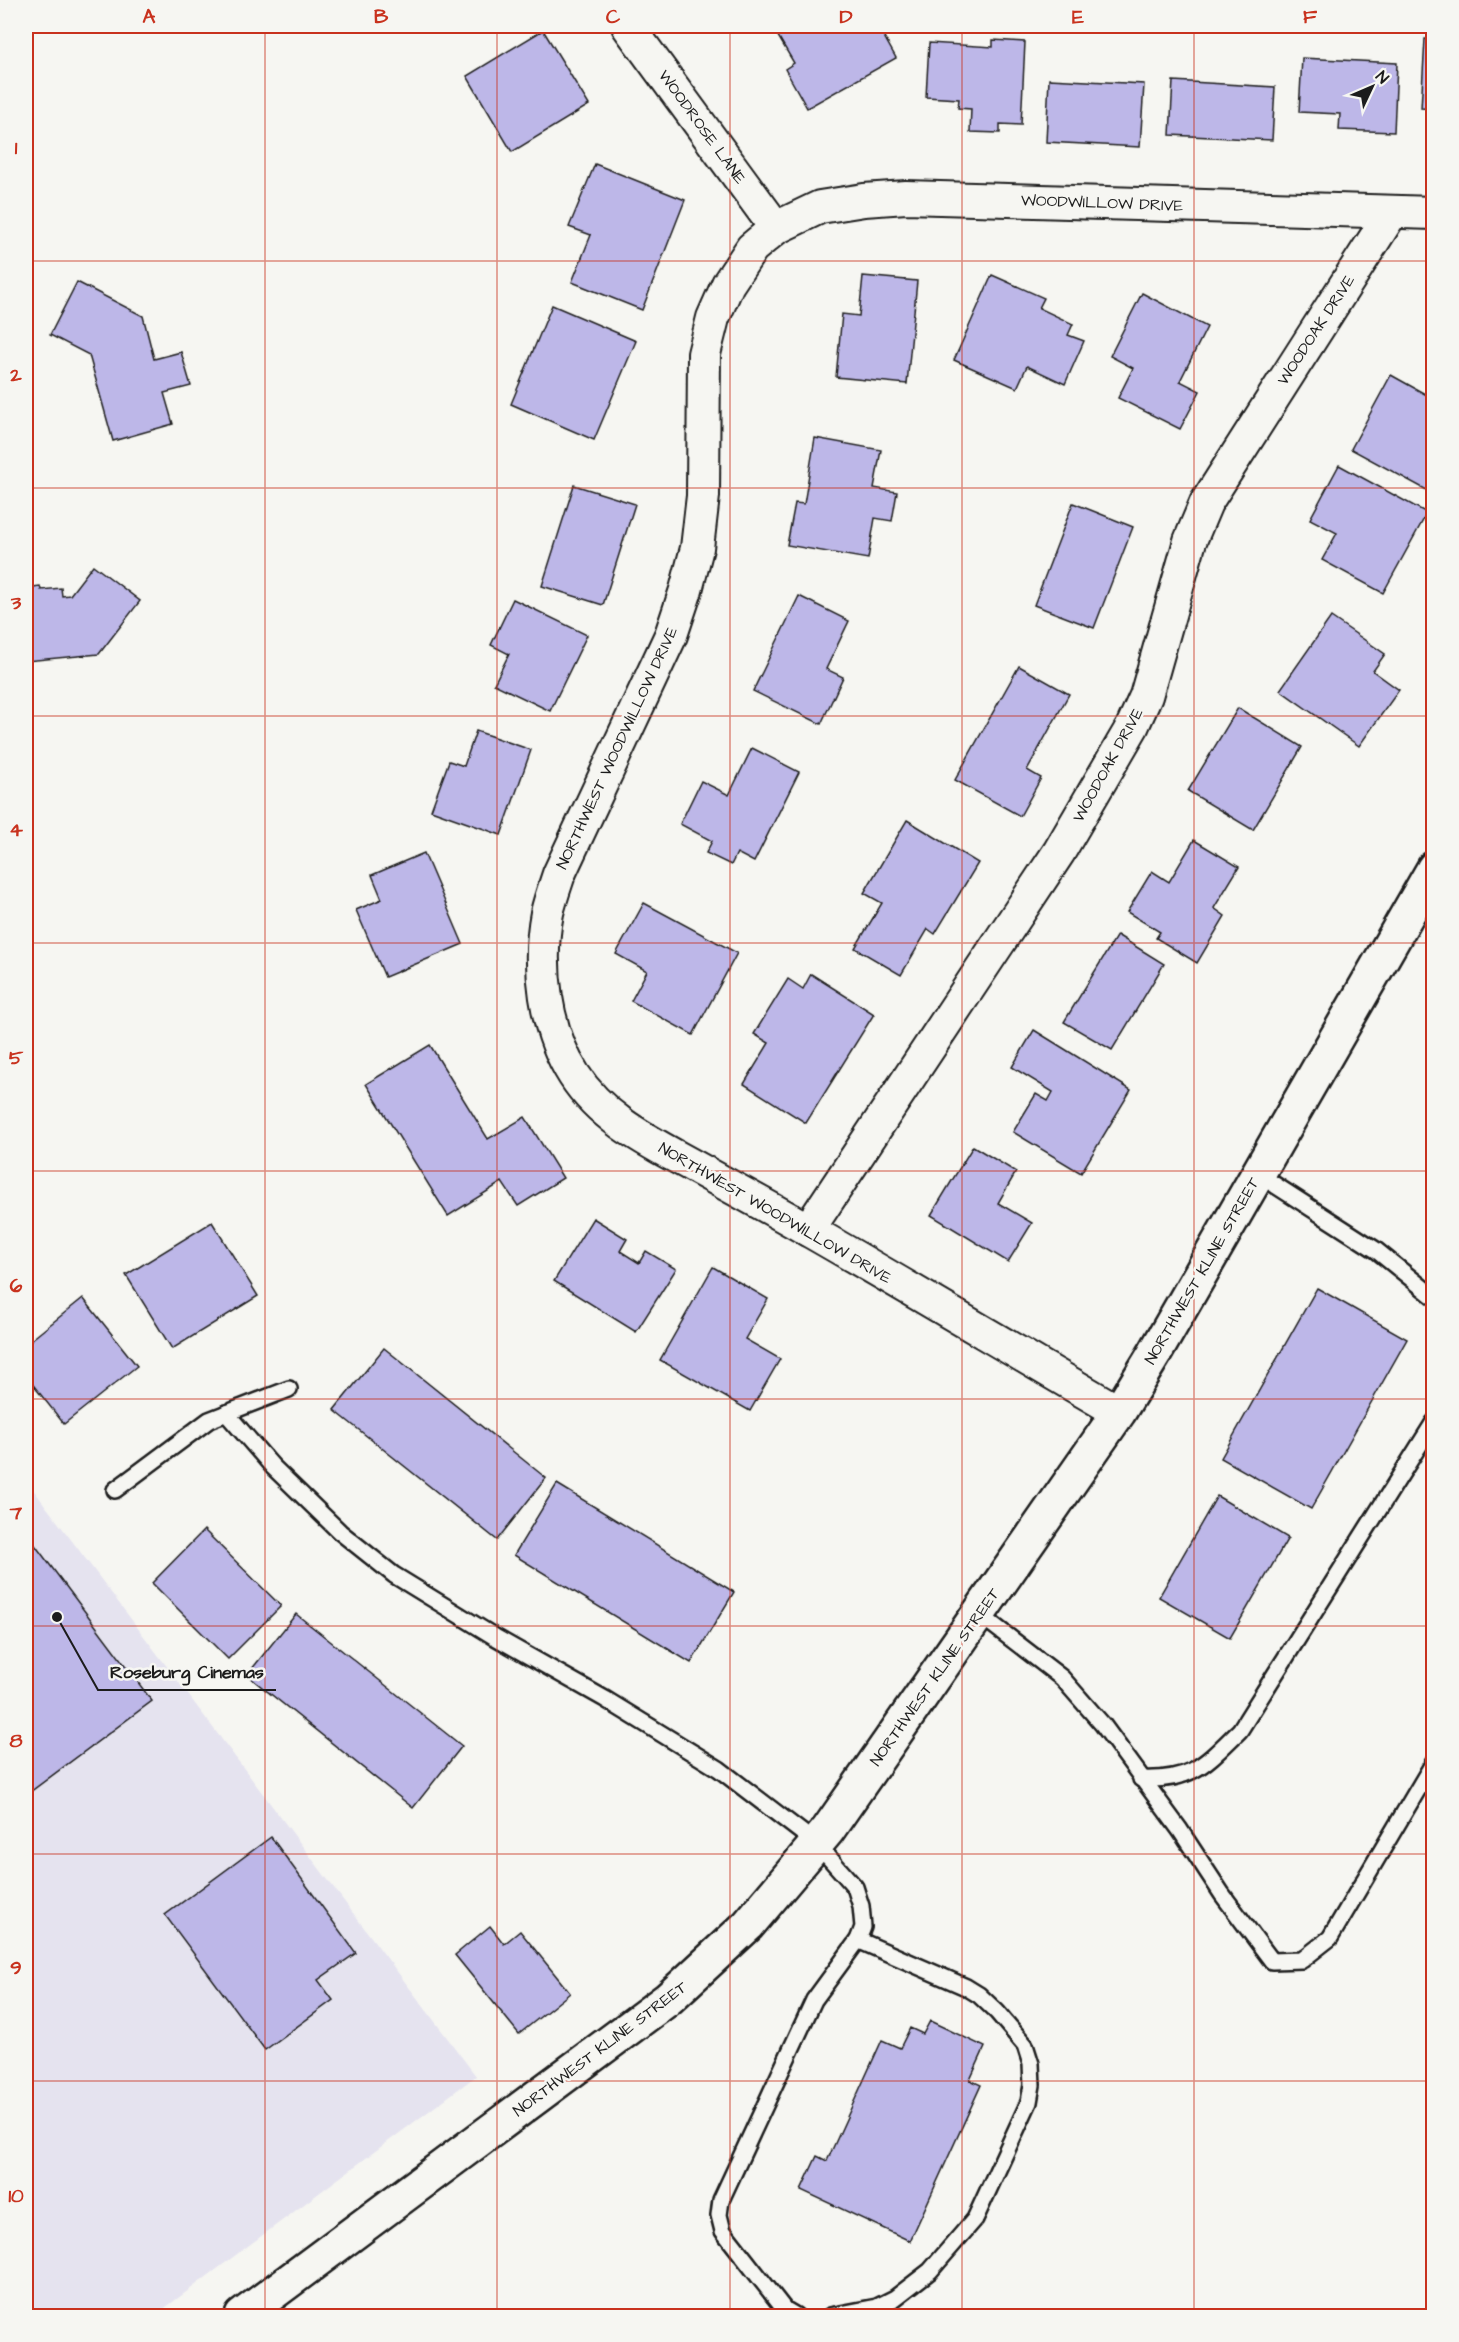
<svg xmlns="http://www.w3.org/2000/svg" width="1459" height="2342" viewBox="0 0 1459 2342" font-family="'Architects Daughter',sans-serif">
<style>
.built{fill:#e5e3ef}
.building{fill:#bdb7e8;stroke:#1c1c1c;stroke-width:1.5}
.lines{fill:none;stroke-linecap:round;stroke-linejoin:round}
.service-casing{stroke:#1c1c1c;stroke-width:20}
.minor-casing{stroke:#1c1c1c;stroke-width:36}
.tertiary-casing{stroke:#1c1c1c;stroke-width:38}
.service{stroke:#f6f6f2;stroke-width:15}
.minor{stroke:#f6f6f2;stroke-width:32}
.tertiary{stroke:#f6f6f2;stroke-width:33}
.grid{fill:none;stroke:#c8321e;stroke-width:1.5;stroke-opacity:0.55}
.labels{text-anchor:middle;dominant-baseline:central;stroke-width:5;stroke-linejoin:round;paint-order:stroke}
.street-label{font-size:16px;fill:#1c1c1c;stroke:#f6f6f2}
.leader{fill:none;stroke:#1c1c1c;stroke-width:2}
.callout-dot{fill:#1c1c1c;stroke:#f6f6f2;stroke-width:2}
.callout-label{font-size:18px;text-anchor:middle;font-weight:bold;fill:#1c1c1c;stroke:#f6f6f2;stroke-width:5;stroke-linejoin:round;paint-order:stroke}
.neatline{fill:none;stroke:#c8321e;stroke-width:2}
.grid-label{font-size:20px;text-anchor:middle;font-weight:bold;fill:#c8321e}
</style>
<rect width="100%" height="100%" fill="#f6f6f2"/>
<filter id="ink" filterUnits="userSpaceOnUse"><feTurbulence type="fractalNoise" baseFrequency=".0167" numOctaves="2"/><feDisplacementMap in="SourceGraphic" scale="12" xChannelSelector="R" yChannelSelector="G"/><feConvolveMatrix kernelMatrix="1 2 1 2 8 2 1 2 1" color-interpolation-filters="sRGB"/></filter>
<g filter="url(#ink)">
<path class="built" d="M26 1480 476 2076 154 2316H26Z"/>
<g class="building">
<path d="M772 26H878L896 58 807 108 785 69 794 63Z"/>
<path d="M543 30 589 105 512 152 467 76Z"/>
<path d="M1425 39H1434V109L1421 108Z"/>
<path d="M993 40 1025 42 1021 125 1000 124V133L970 132 971 109 958 108 959 99 926 97 929 43 993 47Z"/>
<path d="M1302 58 1397 63 1394 132 1339 130 1340 114 1299 112Z"/>
<path d="M1049 79 1144 84 1140 147 1046 142Z"/>
<path d="M1173 81 1275 87 1272 140 1170 135Z"/>
<path d="M595 164 685 200 642 310 572 282 591 235 569 227Z"/>
<path d="M992 275 1044 298 1039 308 1073 324 1068 335 1084 341 1065 384 1027 366 1017 388 954 360Z"/>
<path d="M863 276 917 281 907 384 836 377 842 314 859 316Z"/>
<path d="M77 282 143 316 154 359 181 352 191 386 164 393 173 424 113 441 89 355 50 335Z"/>
<path d="M1142 293 1207 327 1180 381 1200 391 1180 429 1118 398 1133 368 1110 356Z"/>
<path d="M552 305 636 341 594 440 511 404Z"/>
<path d="M1391 375 1434 399V494L1351 449Z"/>
<path d="M815 438 881 450 874 488 897 492 892 521 875 518 868 559 787 545 795 503 804 504Z"/>
<path d="M1339 465 1427 513 1383 593 1322 560 1337 533 1310 519Z"/>
<path d="M574 485 635 504 603 605 542 586Z"/>
<path d="M1073 503 1133 527 1094 628 1034 605Z"/>
<path d="M93 565 140 601 99 654 26 661V588L40 586 41 590 61 588 62 596 70 595Z"/>
<path d="M799 596 849 621 826 669 843 677 821 724 753 691Z"/>
<path d="M513 599 587 635 550 711 494 684 509 654 491 645Z"/>
<path d="M1331 617 1385 654 1373 671 1399 690 1359 746 1280 690Z"/>
<path d="M1019 666 1069 694 1027 770 1041 778 1020 816 955 780Z"/>
<path d="M1238 708 1302 747 1253 830 1188 791Z"/>
<path d="M476 731 531 750 501 835 431 810 449 761 464 766Z"/>
<path d="M752 748 799 772 754 862 737 853 731 865 706 853 712 841 680 824 701 781 729 795Z"/>
<path d="M907 820 978 863 935 934 928 929 901 975 855 948 882 903 864 893Z"/>
<path d="M1194 840 1239 867 1214 908 1225 916 1197 963 1156 938 1160 932 1127 912 1152 871 1169 882Z"/>
<path d="M424 853 463 944 385 977 356 910 382 899 372 875Z"/>
<path d="M644 903 737 953 693 1035 631 1001 647 971 616 954Z"/>
<path d="M1117 935 1164 964 1112 1050 1064 1022Z"/>
<path d="M811 974 874 1014 806 1123 744 1084 769 1043 754 1034 788 979 803 989Z"/>
<path d="M1034 1030 1131 1090 1081 1173 1013 1132 1036 1094 1048 1101 1053 1092 1012 1067Z"/>
<path d="M430 1045 488 1139 525 1117 563 1178 518 1206 502 1182 448 1216 366 1084Z"/>
<path d="M973 1146 1016 1172 998 1203 1032 1223 1008 1262 931 1215Z"/>
<path d="M593 1218 627 1239 620 1251 639 1263 646 1251 676 1269 636 1332 554 1281Z"/>
<path d="M212 1222 258 1296 172 1349 126 1275Z"/>
<path d="M713 1267 768 1299 745 1339 780 1359 750 1411 660 1360Z"/>
<path d="M1317 1288 1407 1339 1311 1509 1221 1458Z"/>
<path d="M83 1298 137 1366 64 1424 26 1376V1344Z"/>
<path d="M384 1348 546 1478 497 1540 334 1410Z"/>
<path d="M557 1484 734 1592 691 1663 514 1555Z"/>
<path d="M1217 1496 1288 1538 1230 1638 1159 1597Z"/>
<path d="M204 1530 281 1606 228 1659 152 1583Z"/>
<path d="M26 1533 152 1701 26 1795Z"/>
<path d="M296 1614 462 1746 413 1808 247 1675Z"/>
<path d="M271 1837 356 1953 318 1980 333 2000 265 2050 165 1915Z"/>
<path d="M490 1926 504 1944 520 1931 570 1993 519 2034 455 1955Z"/>
<path d="M930 2021 985 2047 970 2080 981 2085 910 2241 801 2190 817 2156 827 2161 882 2040 900 2048 910 2028 923 2034Z"/>
</g>
<g class="lines">
<g class="service-casing">
<g id="service">
<path d="M1258 1174 1376 1250 1434 1297"/>
<path d="M226 1413 273 1467 340 1532 394 1575 495 1637 605 1699 719 1769 817 1844 855 1887 861 1906 863 1927 858 1940 814 2000 721 2200 719 2215 723 2231 784 2309 796 2316"/>
<path d="M115 1490 209 1420 289 1389"/>
<path d="M979 1614 1062 1678 1103 1725 1180 1830 1222 1894 1272 1961 1302 1960 1330 1938 1434 1762"/>
<path d="M1141 1779C1193 1781 1205 1764 1240 1730L1434 1422"/>
<path d="M830 2316 877 2307 895 2298 930 2271 975 2219 1029 2102 1032 2085 1031 2064 1025 2045 997 2012 979 1995 966 1987 858 1940"/>
</g>
</g>
<g class="minor-casing">
<g id="minor">
<path d="M628 26 776 228"/>
<path d="M808 1230 1059 852 1132 727 1146 696 1190 541 1206 503 1392 212"/>
<path d="M1119 1412C1016 1352 913 1290 810 1231 772 1209 733 1188 695 1167 650 1142 603 1120 574 1075 545 1030 537 965 547 913 550 900 555 886 559 874L671 635 686 590 697 548 703 496 704 354 713 318 728 284 752 248 776 228 820 207 864 200 906 197 1434 213"/>
</g>
</g>
<g class="tertiary-casing">
<path id="tertiary" d="M242 2316 668 1999 748 1925 828 1830 1119 1412 1155 1353 1434 868"/>
</g>
<use href="#service" class="service"/>
<use href="#minor" class="minor"/>
<use href="#tertiary" class="tertiary"/>
</g>
</g>
<path class="grid" d="M265 26V2316M497 26V2316M730 26V2316M962 26V2316M1194 26V2316M26 261H1434M26 488H1434M26 716H1434M26 943H1434M26 1171H1434M26 1399H1434M26 1626H1434M26 1854H1434M26 2081H1434"/>
<g class="labels">
<g class="street-label">
<text transform="translate(702 127) rotate(54)">WOODROSE LANE</text>
<text transform="translate(1102 203) rotate(2)">WOODWILLOW DRIVE</text>
<text transform="translate(1316 330) rotate(-57)">WOODOAK DRIVE</text>
<text transform="translate(617 748) rotate(-65)">NORTHWEST WOODWILLOW DRIVE</text>
<text transform="translate(1108 765) rotate(-61)">WOODOAK DRIVE</text>
<text transform="translate(775 1213) rotate(30)">NORTHWEST WOODWILLOW DRIVE</text>
<text transform="translate(1202 1271) rotate(-60)">NORTHWEST KLINE STREET</text>
<text transform="translate(935 1677) rotate(-55)">NORTHWEST KLINE STREET</text>
<text transform="translate(600 2049) rotate(-37)">NORTHWEST KLINE STREET</text>
</g>
</g>
<path class="leader" d="M57 1617L98 1690H276"/>
<circle class="callout-dot" cx="57" cy="1617" r="6"/>
<g class="callout-label">
<text x="187" y="1678">Roseburg Cinemas</text>
</g>
<rect width="1459" height="2342" fill="none" stroke="#f6f6f2" stroke-width="66"/>
<g transform="translate(1372 87) rotate(46)" stroke="#f6f6f2" stroke-width="4.5" paint-order="stroke">
<path d="M0-4.5L10 22L0 15L-10 22Z" fill="#1c1c1c"/>
<text y="-9" font-size="16" font-weight="bold" text-anchor="middle" fill="#1c1c1c">N</text>
</g>
<rect x="33" y="33" width="1393" height="2276" class="neatline"/>
<g class="grid-label">
<text x="149" y="23">A</text>
<text x="381" y="23">B</text>
<text x="613" y="23">C</text>
<text x="846" y="23">D</text>
<text x="1078" y="23">E</text>
<text x="1310" y="23">F</text>
<text x="16" y="154">1</text>
<text x="16" y="381">2</text>
<text x="16" y="609">3</text>
<text x="16" y="836">4</text>
<text x="16" y="1064">5</text>
<text x="16" y="1292">6</text>
<text x="16" y="1519">7</text>
<text x="16" y="1747">8</text>
<text x="16" y="1974">9</text>
<text x="16" y="2202">10</text>
</g>
</svg>
